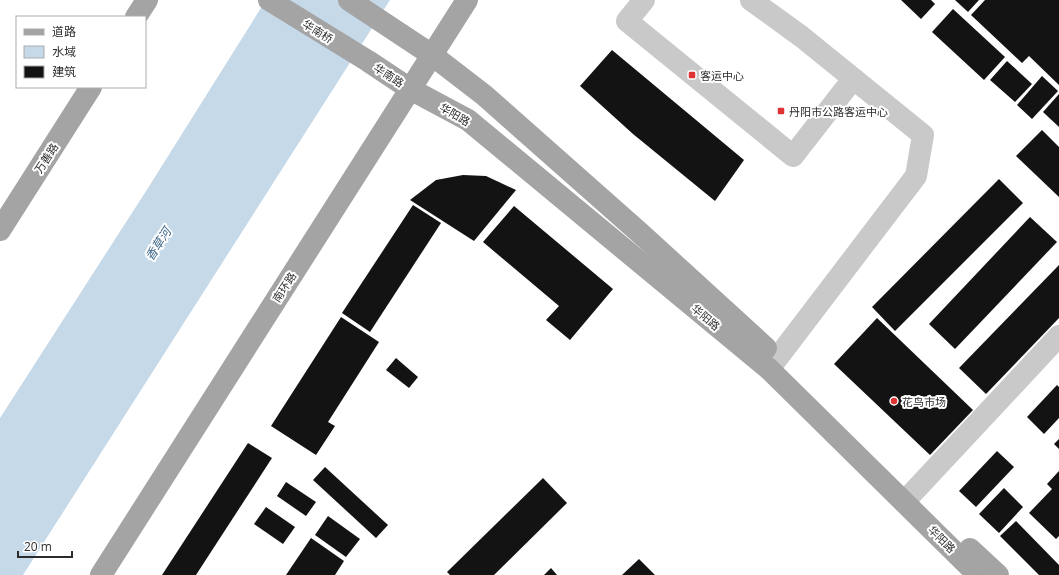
<svg xmlns="http://www.w3.org/2000/svg" width="1059" height="575" viewBox="0 0 1059 575" font-family="'Open Sans','Noto Sans SC',sans-serif">
<style>
.water{fill:#c6d9e9}
.building{fill:#131313}
.lines{fill:none;stroke-linecap:round;stroke-linejoin:round}
.minor{stroke:#c9c9c9;stroke-width:22}
.major{stroke:#a4a4a4;stroke-width:22}
.poi-dot{fill:#df3232;stroke:#fff;stroke-width:1.5}
.labels{text-anchor:middle;dominant-baseline:central;stroke-width:4;stroke-linejoin:round;paint-order:stroke}
.street-label{font-size:11px;fill:#2c2c2c;stroke:#fff}
.poi-label{font-size:11px;fill:#2c2c2c;stroke:#fff;text-anchor:start}
.water-label{font-size:12px;font-style:italic;fill:#3d678b;stroke:#fff}
</style>
<rect width="100%" height="100%" fill="#fff"/>
<path class="water" d="M266 0H390L23 575H0V418L148 188Z"/>
<g class="building">
<path d="M901 0H931L935 4 921 19Z"/>
<path d="M955 0H979L968 12Z"/>
<path d="M985 0H1059V85L1029 56 1022 63 971 15Z"/>
<path d="M953 9 1005 57 984 80 932 32Z"/>
<path d="M612 50 744 160 715 201 633 134 580 86Z"/>
<path d="M1007 61 1032 84 1015 102 990 80Z"/>
<path d="M1042 76 1058 91 1032 119 1017 105Z"/>
<path d="M1059 94V127L1043 112Z"/>
<path d="M1042 130 1059 147V197L1016 156Z"/>
<path d="M463 175 486 176 516 190 474 241 410 200 436 180Z"/>
<path d="M999 179 1023 203 895 331 872 307Z"/>
<path d="M413 205 441 223 370 332 342 313Z"/>
<path d="M514 206 613 289 570 340 546 320 559 306 483 242Z"/>
<path d="M1030 217 1057 242 955 349 929 324Z"/>
<path d="M1059 265V318L986 394 959 368Z"/>
<path d="M341 317 379 342 328 422 335 426 316 455 271 426Z"/>
<path d="M877 318 973 410 930 455 834 364Z"/>
<path d="M396 358 418 377 409 388 386 370Z"/>
<path d="M1057 385 1059 387V418L1044 434 1027 417Z"/>
<path d="M1059 439V449L1054 444Z"/>
<path d="M248 443 272 458 196 575H162Z"/>
<path d="M997 451 1014 467 976 507 959 491Z"/>
<path d="M325 467 388 525 376 538 313 480Z"/>
<path d="M1059 471V536L1056 539 1029 513 1052 489 1047 484Z"/>
<path d="M543 478 567 503 494 575H450L447 572Z"/>
<path d="M286 482 316 502 306 516 277 496Z"/>
<path d="M1004 488 1023 507 999 533 979 514Z"/>
<path d="M266 507 295 527 283 544 254 524Z"/>
<path d="M328 516 360 539 346 557 315 535Z"/>
<path d="M1016 521 1059 565V575H1039L1000 536Z"/>
<path d="M311 538 344 561 335 575H286Z"/>
<path d="M639 559 655 575H622Z"/>
<path d="M551 568 557 575H544Z"/>
</g>
<g class="lines">
<g class="minor">
<path d="M644 0 627 21 793 156 853 79"/>
<path d="M751 0 802 37 923 135 916 176 769 369"/>
<path d="M904 502 1059 336"/>
</g>
<g class="major">
<path d="M269 0 368 61 410 89 468 120 769 369 978 575"/>
<path d="M349 0 432 55 484 95 640 233 766 348"/>
<path d="M136 17 147 0"/>
<path d="M0 230 91 87"/>
<path d="M970 549 998 575"/>
<path d="M101 575 467 0"/>
</g>
</g>
<g class="poi-dot">
<rect x="688" y="71" width="8" height="8" rx="2"/>
<rect x="777" y="107" width="8" height="8" rx="2"/>
<circle cx="894" cy="401" r="4"/>
</g>
<g class="labels">
<g class="street-label">
<text transform="translate(318 31) rotate(32)">华南桥</text>
<text transform="translate(389 75) rotate(33)">华南路</text>
<text transform="translate(455 114) rotate(30)">华阳路</text>
<text transform="translate(46 158) rotate(-57)">万善路</text>
<text transform="translate(284 287) rotate(-57)">南环路</text>
<text transform="translate(706 317) rotate(40)">华阳路</text>
<text transform="translate(942 539) rotate(45)">华阳路</text>
</g>
<g class="poi-label">
<text x="700" y="75">客运中心</text>
<text x="789" y="111">丹阳市公路客运中心</text>
<text x="902" y="401">花鸟市场</text>
</g>
<g class="water-label">
<text transform="translate(158 244) rotate(-57)">香草河</text>
</g>
</g>
<rect x="16" y="16" width="130" height="72" fill="#ffffff" stroke="#ababab"/>
<rect x="24" y="29" width="20" height="6" fill="#a4a4a4" stroke="#ababab"/>
<text x="52" y="36" font-size="12" fill="#2c2c2c">道路</text>
<rect x="24" y="46" width="20" height="12" fill="#c6d9e9" stroke="#ababab"/>
<text x="52" y="56" font-size="12" fill="#2c2c2c">水域</text>
<rect x="24" y="66" width="20" height="12" fill="#131313" stroke="#ababab"/>
<text x="52" y="76" font-size="12" fill="#2c2c2c">建筑</text>
<path d="M18 551v6h54v-6" fill="none" stroke="#2c2c2c" stroke-width="2"/>
<text x="24" y="551" font-size="12" fill="#2c2c2c" stroke="#ffffff" stroke-width="3" paint-order="stroke">20 m</text>
</svg>
